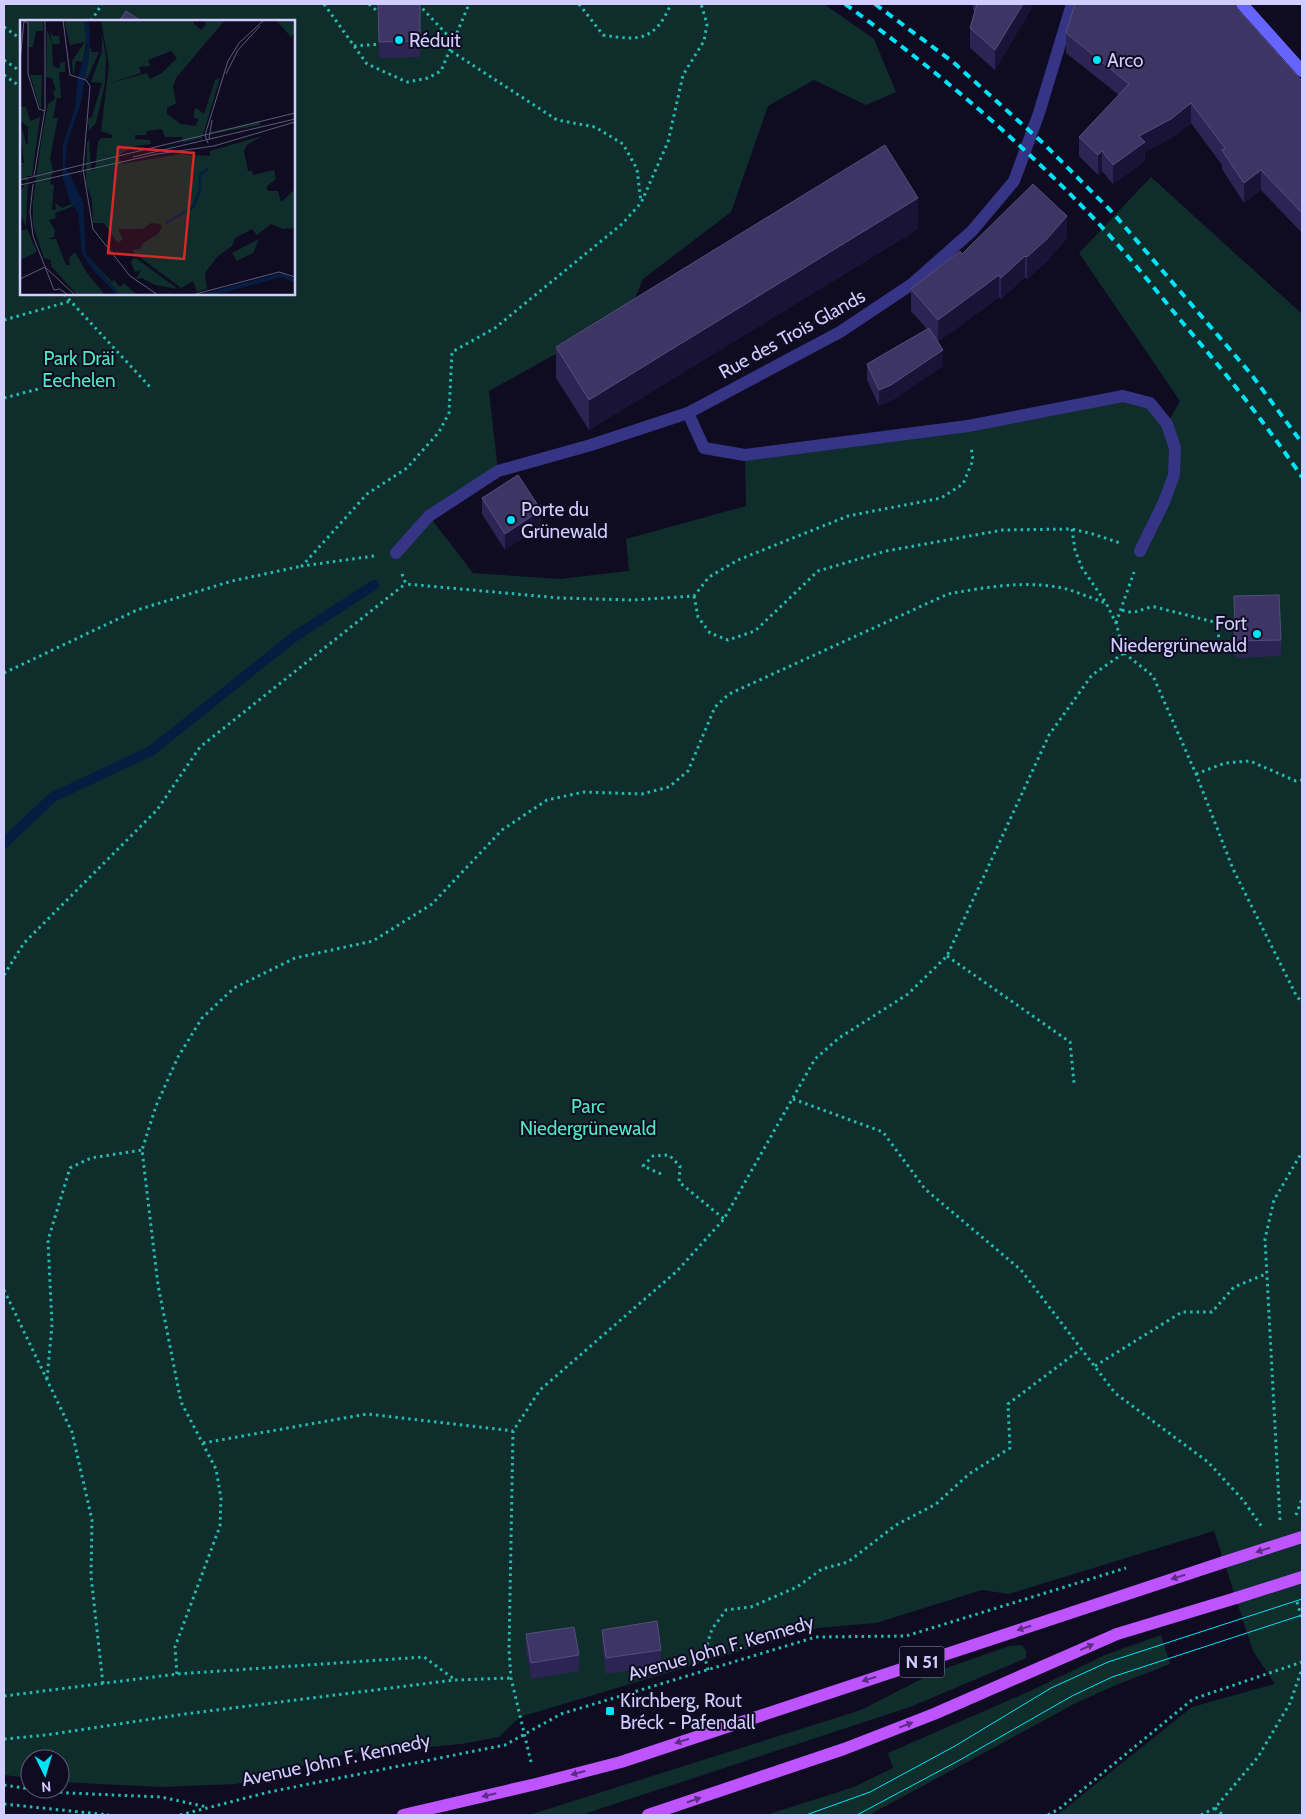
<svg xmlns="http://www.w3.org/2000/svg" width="1306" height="1819" viewBox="0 0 1306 1819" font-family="Cabin,sans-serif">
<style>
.green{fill:#0f2d2b;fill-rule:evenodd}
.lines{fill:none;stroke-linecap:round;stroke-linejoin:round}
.stream{stroke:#061c41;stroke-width:10}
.path{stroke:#26bbb0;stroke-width:3;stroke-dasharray:2.5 4;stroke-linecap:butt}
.lane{stroke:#363485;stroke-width:12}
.street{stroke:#363485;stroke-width:12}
.secondary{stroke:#6664ff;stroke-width:12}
.primary{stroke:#bd54ff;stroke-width:12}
.tram{stroke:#00e3f8;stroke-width:1}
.rail{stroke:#00e3f8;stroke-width:4;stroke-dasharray:8 6;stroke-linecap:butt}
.primary-bridge{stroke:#bd54ff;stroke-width:12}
.wall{fill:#2c2452}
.shaded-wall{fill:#191337}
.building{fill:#3d3665;stroke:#554e7d}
.oneway{fill:#5d2c85}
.poi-dot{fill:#00e3f8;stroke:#0f0c22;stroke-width:2}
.labels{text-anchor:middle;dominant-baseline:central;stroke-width:4;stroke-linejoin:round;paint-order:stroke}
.shield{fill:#0f0c22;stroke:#9893bd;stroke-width:1}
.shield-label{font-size:18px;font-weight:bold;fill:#d2cdff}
.poi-label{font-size:19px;fill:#d2cdff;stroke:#0f0c22;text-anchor:start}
.street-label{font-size:19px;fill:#d2cdff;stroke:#0f0c22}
.park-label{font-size:19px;fill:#51e7bf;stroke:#0f0c22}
.inset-river{fill:none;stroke:#061c41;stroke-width:2.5}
.inset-road{fill:none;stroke:#5d597a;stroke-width:1}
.view{fill:#d62828;fill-opacity:0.15;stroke:#d62828;stroke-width:2.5}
.inset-edge{fill:none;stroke:#d2cdff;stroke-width:2.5}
</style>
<rect width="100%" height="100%" fill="#0f0c22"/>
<g class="green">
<path d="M4 4H824L874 39 896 92 866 105 814 80 768 106 731 212 643 279 628 314 489 391 498 471 429 516 473 573 559 579 629 571 626 539 746 506 745 455 1123 396 1150 403 1167 424 1180 401 1079 253 1151 177 1302 314V1815H1057L1192 1707 1275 1684 1253 1651 1214 1531 1009 1594 982 1590 876 1623 817 1628 520 1717 499 1737 461 1744 419 1748 374 1750 342 1755 309 1764 279 1775 236 1784 161 1787 60 1782V1759H30V1778L4 1775ZM21 21H294V294H21Z"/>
<path d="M1161 1635 1170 1664 1116 1685 1076 1703 869 1815H766L854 1787 893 1768 888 1753 1028 1692 1105 1655Z"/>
<path d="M1021 1645 1026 1650V1658L910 1707 581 1815H529L861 1710 935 1672 1009 1646Z"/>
</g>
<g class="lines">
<path class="stream" d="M4 843 53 797 151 751 294 637 374 585"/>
<g class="path">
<path d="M324 4 367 64 407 82 428 78 441 71 469 4"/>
<path d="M369 4 377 11 380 10"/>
<path d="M579 4 603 35C639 41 655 41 671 4"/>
<path d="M417 8 421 7 454 42"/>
<path d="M91 21 102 4"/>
<path d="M4 27 21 39"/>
<path d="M354 46 382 44"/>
<path d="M451 51 557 120 595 127 623 144 637 169 641 202"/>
<path d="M4 60 20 71"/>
<path d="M4 75 21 87"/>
<path d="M20 245 21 247"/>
<path d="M64 294 150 387"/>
<path d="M4 320 71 301"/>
<path d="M4 398 42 388"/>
<path d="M1072 529 1075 550 1082 568 1106 603 1116 623 1124 653 1153 676 1196 774 1233 869 1296 995 1302 1003"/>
<path d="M374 556 302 566 367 494 407 468 439 432 449 413 452 352 495 328 622 224 641 203 668 142 683 75 704 41 707 24 701 4"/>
<path d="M402 574 406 584 560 598 632 600 694 596 709 577 738 560 848 516 941 498 963 484 973 460 971 447"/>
<path d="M694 596 698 617 710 633 728 640 755 631 818 571 886 551 1003 530 1072 529 1093 534 1120 543"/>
<path d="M1122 610C1139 616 1140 607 1155 607L1218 623 1219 647H1235"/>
<path d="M1116 623 1134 572"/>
<path d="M4 673 137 610 232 581 302 566"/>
<path d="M1196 774 1225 763 1250 761 1296 781 1302 780"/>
<path d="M947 956 1070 1042 1074 1083"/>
<path d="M4 975 24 943 157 810 200 747 405 584"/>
<path d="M793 1099 883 1132 925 1189 1021 1270 1115 1393 1208 1462 1243 1500 1262 1527"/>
<path d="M661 1174 643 1166 653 1156 669 1155 680 1166 679 1182 724 1219"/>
<path d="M4 1290 72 1432 92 1520 91 1576 103 1684"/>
<path d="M1095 1366 1182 1312H1212L1234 1287 1266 1274"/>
<path d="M47 1379 52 1325 48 1240 70 1168 91 1158 142 1150"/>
<path d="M203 1443 367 1414 513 1431"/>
<path d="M1296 1515 1302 1499"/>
<path d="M1280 1520 1265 1239 1274 1200 1302 1152"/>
<path d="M1297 1602 1302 1619"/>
<path d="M708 1670 704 1654 712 1629 726 1610 751 1607 797 1587 822 1569 848 1562 896 1525 936 1504 969 1474 1010 1448 1008 1404 1081 1349"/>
<path d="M177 1674 175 1647 220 1526 221 1498 216 1469 181 1402 158 1285 142 1150 156 1106 178 1057 202 1018 234 988 295 958 373 941 432 904 502 830 547 800 584 792 642 794 669 787 688 771 715 707 729 694 948 594C987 587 1031 579 1070 590 1082 594 1094 599 1106 603"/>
<path d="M4 1696 177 1674 424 1657 454 1679"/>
<path d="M4 1739 46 1735 185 1714 454 1680 511 1678"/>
<path d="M531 1762 511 1678 509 1650 513 1431 540 1390 677 1271 724 1219 815 1059 839 1038 908 994 947 956 1049 735 1092 675 1124 653"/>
<path d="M4 1785 30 1789"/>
<path d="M34 1789 68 1793 161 1797 207 1807"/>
<path d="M4 1804 109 1815"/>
<path d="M1215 1808 1223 1815"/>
<path d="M180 1815 269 1792 505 1745 561 1714 816 1637 906 1636 1126 1568"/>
<path d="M1048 1815 1059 1809 1193 1699 1302 1662"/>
<path d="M1201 1815 1215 1808 1258 1757 1290 1703 1302 1669"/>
</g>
<path class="lane" d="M688 413 704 448 745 455 968 426 1123 396 1150 403 1167 424 1175 448 1174 475 1164 502 1140 551"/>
<path class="street" d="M396 553 429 516 498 471 591 445 688 413 840 332 912 284 972 231 1014 181 1039 113 1072 4"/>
<path class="secondary" d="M1242 4 1302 71"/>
<g class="primary">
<path d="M403 1815 536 1784 621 1762 1224 1562"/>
<path d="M648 1815 844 1749 934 1714 1117 1634 1236 1598"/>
</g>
<g class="tram">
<path d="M806 1815 870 1792 955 1746 1051 1688 1108 1662 1302 1599"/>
<path d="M857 1815 958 1761 1072 1696 1112 1677 1302 1615"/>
</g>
<g class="rail">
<path d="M845 4C936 70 1022 142 1099 224 1128 255 1155 289 1182 322 1225 372 1265 423 1302 477"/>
<path d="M875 4 953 62 1043 143 1113 213 1251 374 1302 443"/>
</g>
<g class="primary-bridge">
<path d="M1224 1562 1302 1537"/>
<path d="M1236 1598 1302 1577"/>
</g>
</g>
<g class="wall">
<path d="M378 4H420V57L379 58Z"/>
<path d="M973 4H1034L995 70 970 48V28L975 11H973Z"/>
<path d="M1066 33 1302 81V233L1261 190 1244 203 1222 169V165L1191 123 1171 138 1145 152V161L1113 184 1102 171 1098 175 1079 156V137L1119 95 1066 53Z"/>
<path d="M918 229 589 430 556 378V347Z"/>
<path d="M1067 238 1047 261 1027 279 1025 277 1001 299 999 297 938 342 936 339 943 366 891 401 879 406 867 380V364L927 329 911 311V289L962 254Z"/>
<path d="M482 498 541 526 505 550 482 514Z"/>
<path d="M1234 596 1281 640V656L1235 658Z"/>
<path d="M602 1630 661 1650V1666L606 1674 602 1646Z"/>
<path d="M526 1634 579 1655V1671L531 1679 526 1650Z"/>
</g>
<g class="shaded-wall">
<path d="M1023 4H1034L995 70V50Z"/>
<path d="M1191 103V123L1171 138 1145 152V161L1113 184V165L1139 136Z"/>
<path d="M1102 151V171L1098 175V155Z"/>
<path d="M1261 170V190L1244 203V183Z"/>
<path d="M918 198V229L589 430V400Z"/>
<path d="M1067 216V238L1047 261 1027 279V257Z"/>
<path d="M1025 256V277L1001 299V278Z"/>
<path d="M999 275V297L938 342V320Z"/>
<path d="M943 350V366L891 401 879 406V390Z"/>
<path d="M541 510V526L505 550V534Z"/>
</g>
<g class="building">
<path d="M378 4H420V41L379 42Z"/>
<path d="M977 4H1023L995 50 970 28Z"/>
<path d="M1075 4H1233L1302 81V213L1261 170 1244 183 1222 150 1225 148 1191 103 1171 119 1139 136 1145 142 1113 165 1102 151 1098 155 1079 137 1129 84 1066 33Z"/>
<path d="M126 11 141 21H119Z"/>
<path d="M885 145 918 198 589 400 556 347Z"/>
<path d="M1033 184 1067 216 1047 239 1027 257 1025 256 1001 278 999 275 938 320 911 289 960 251 962 254Z"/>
<path d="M929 328 943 350 891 385 879 390 867 364Z"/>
<path d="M518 475 541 510 505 534 482 498Z"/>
<path d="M1279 595 1281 640 1235 641 1234 596Z"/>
<path d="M657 1621 661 1650 606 1658 602 1630Z"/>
<path d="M574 1627 579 1655 531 1663 526 1634Z"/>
</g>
<defs><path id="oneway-solid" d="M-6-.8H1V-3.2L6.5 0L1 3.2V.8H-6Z" transform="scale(1.25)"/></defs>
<g class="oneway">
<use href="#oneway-solid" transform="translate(1263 1550) rotate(162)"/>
<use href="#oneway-solid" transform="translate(1178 1577) rotate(162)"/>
<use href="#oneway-solid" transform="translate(1024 1628) rotate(162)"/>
<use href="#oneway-solid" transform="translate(1087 1647) rotate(-24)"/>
<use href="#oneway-solid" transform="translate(869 1679) rotate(162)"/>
<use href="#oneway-solid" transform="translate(906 1725) rotate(-21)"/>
<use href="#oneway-solid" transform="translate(682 1741) rotate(162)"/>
<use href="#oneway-solid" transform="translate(578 1773) rotate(165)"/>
<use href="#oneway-solid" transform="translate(489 1795) rotate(167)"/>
<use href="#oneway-solid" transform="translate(694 1800) rotate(-19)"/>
</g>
<g class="poi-dot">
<circle cx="399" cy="40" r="5"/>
<circle cx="1097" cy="60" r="5"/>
<circle cx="511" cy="520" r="5"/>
<circle cx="1257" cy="634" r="5"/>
<rect x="605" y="1706" width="10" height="10" rx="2.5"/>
</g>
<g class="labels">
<rect class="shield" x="899.5" y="1646.5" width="45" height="31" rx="4"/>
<g class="shield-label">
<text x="922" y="1662">N 51</text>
</g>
<g class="poi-label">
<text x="409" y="40">Réduit</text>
<text x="1107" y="60">Arco</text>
<text x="521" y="509">Porte du<tspan x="521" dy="22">Grünewald</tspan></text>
<text x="1247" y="623" text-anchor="end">Fort<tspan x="1247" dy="22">Niedergrünewald</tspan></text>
<text x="620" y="1700">Kirchberg, Rout<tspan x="620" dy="22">Bréck - Pafendall</tspan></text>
</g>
<g class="street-label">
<text transform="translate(792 334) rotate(-29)">Rue des Trois Glands</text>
<text transform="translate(721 1648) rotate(-16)">Avenue John F. Kennedy</text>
<text transform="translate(336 1760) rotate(-12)">Avenue John F. Kennedy</text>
</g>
<g class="park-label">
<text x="79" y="358">Park Dräi<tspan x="79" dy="22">Eechelen</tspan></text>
<text x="588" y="1106">Parc<tspan x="588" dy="22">Niedergrünewald</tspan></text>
</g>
</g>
<g transform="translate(20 20)">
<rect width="275" height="275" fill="#0f0c22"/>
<path d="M8 0H23V11H16L13 27H8ZM44 0H64L67 17 63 42 56 41 53 57 52 41 65 22 50 25ZM81 0H176L173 3 181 10 186 5 184 0H205L156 58 153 66 156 83 147 88V94L161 104 175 106 179 99 174 98V91L176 88 184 94 195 60 200 58 182 118 144 127 163 122 162 117H145L142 109 127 111 126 115H115V119L130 120 131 124 115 126 99 135 101 144 160 134 190 136V131L242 116 227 125 224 131 228 151H232L233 155 254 150 256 159 246 167 248 171H258L261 182 275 169V208L263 209 251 204 237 215 232 209 215 218 212 226 198 236 185 253 187 269 177 272 173 261 161 268 114 233 113 230 120 229 123 223 138 214 142 207 140 204 131 203 123 209H98L103 219 98 223 84 203H73L72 180 66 164 67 123 69 119 71 150H75L78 122 81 118H92V115L81 111 89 45ZM151 31 157 38 142 53 130 59 127 53 90 63 121 53 119 47 130 46 128 40ZM256 0H275V12L271 17ZM27 10 32 24 30 11 33 16H39L40 24H32L33 47 40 48V43L45 42V52H39L41 78H37L33 98H38L30 138 33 150 30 164 34 165 32 190 40 189H36L35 183 42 188 51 184 54 186 35 193 36 198 29 200 35 210 34 217 28 219H36L46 245H50L49 238 55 232 67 253 85 275H57L31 246V240L24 238 13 206 16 205H13V181L21 122 28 84 35 79 33 71 36 70 32 58 26 57ZM82 13 86 37 85 63 76 103 69 111 68 99 72 97 82 63 71 62 82 31ZM70 25 72 32H79L67 59 64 58ZM10 55H22L21 88H20ZM0 87H6L10 101 20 97 12 156H7L8 161 6 207 0 193V171L8 161 0 158V143H4L0 111H3L6 124H8V107L0 101ZM240 101V105L191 114V112ZM7 209 17 232 0 240V211ZM239 219 233 233 217 241 212 233ZM66 234 92 262 94 260 100 267 104 263 117 275H100ZM113 238 117 239 158 269 135 265 122 258 116 259 121 250 115 252 111 243Z" fill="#0f2d2b" fill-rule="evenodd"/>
<path d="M64 0H68L70 14 69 38 60 86 48 119 45 145 63 182 66 234 100 275H97L73 250 62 233 58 192 51 184 43 158V125L55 88 58 57 67 28ZM262 253 275 259V263L262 257 194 275H178Z" fill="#061c41"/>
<path class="inset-river" d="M146 203 173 187 180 171V155L188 148"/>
<path class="inset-road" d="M43 0 50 55 66 60 70 66 63 149 73 209 110 256 138 275M4 1 8 3V54L19 89 25 91M0 41 4 1M206 54 218 30 240 6M189 119 192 100M188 123 185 115 208 41 219 23 244 0M113 137 275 99M14 156 25 89V0M0 160 275 93M13 164 10 192 13 216 34 270 40 269 48 275M0 165 137 134 194 126 275 102M25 247 55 275M0 259 25 247M172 275 259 252 275 257M243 275H266"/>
<path class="view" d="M98 127 174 133 164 239 88 233Z"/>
<rect width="275" height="275" class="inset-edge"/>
</g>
<rect width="1306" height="1819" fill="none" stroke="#d2cdff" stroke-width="10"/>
<g transform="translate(45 1774) rotate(175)"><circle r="24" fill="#0f0c22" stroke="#5d597a"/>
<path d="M0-4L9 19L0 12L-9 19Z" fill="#00e3f8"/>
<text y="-8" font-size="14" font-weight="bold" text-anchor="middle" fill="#d2cdff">N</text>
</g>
</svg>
